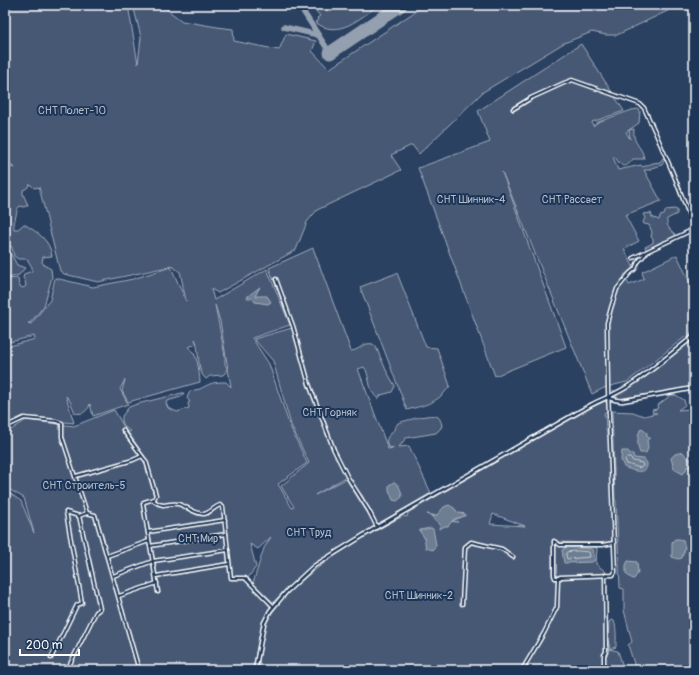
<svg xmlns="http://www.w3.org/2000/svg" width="699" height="675" viewBox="0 0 699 675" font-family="Pangolin,sans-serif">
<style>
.green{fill:#465975;stroke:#a2acba;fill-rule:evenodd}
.water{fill:#6d7d92;stroke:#a7b1be}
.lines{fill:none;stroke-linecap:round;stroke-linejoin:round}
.shore{stroke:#c5cbd3;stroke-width:1}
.taxiway{stroke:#94a0b0;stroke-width:5.5}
.runway{stroke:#94a0b0;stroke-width:13}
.minor-casing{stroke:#fff;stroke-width:5}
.tertiary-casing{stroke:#fff;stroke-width:5.5}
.minor{stroke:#1d3557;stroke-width:2}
.tertiary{stroke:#1d3557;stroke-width:2.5}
.labels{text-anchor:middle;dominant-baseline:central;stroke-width:4;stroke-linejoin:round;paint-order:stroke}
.park-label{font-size:11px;fill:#b5bdc8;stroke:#1d3557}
</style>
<rect width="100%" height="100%" fill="#2a4161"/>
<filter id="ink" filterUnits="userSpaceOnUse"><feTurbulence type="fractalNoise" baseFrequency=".025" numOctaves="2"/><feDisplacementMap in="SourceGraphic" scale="8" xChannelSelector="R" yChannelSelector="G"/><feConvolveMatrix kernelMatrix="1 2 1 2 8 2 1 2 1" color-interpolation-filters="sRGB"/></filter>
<g filter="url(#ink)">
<g class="green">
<path d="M5 5H128L138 64 141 37 133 5H165L166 9 182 21 217 27 233 29 234 41 279 50 286 34 316 41 312 51 329 69 425 5H680L617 35H606L592 32 564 43 483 92 419 154 412 145 391 155 401 170 317 210 307 222 296 250 218 293 211 289 214 300 267 269 290 325 252 338 269 364 289 424 307 463 278 484 292 508 294 507 281 486 309 463 291 425 273 361 254 339 292 328 269 268 313 248 351 351C361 350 362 342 373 344L376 347 386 370 395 386 392 392 381 395 378 399C367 390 370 373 364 367L358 369 388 449 394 448 388 447C385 439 387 438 392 432 394 430 396 426 398 423 405 421 433 412 438 417 440 418 441 422 442 425L441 428 436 433 406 438 399 447 409 446 431 493 378 524 362 495 346 477 315 495 346 479 375 525 367 532 314 564 273 602 253 583 264 548 271 537 258 549 250 544 256 567 248 578 270 607 259 636 253 670H5V490L21 501 34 533 24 498 5 487V434L26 420 74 426 114 410 144 461 154 497 143 502 147 539 158 593H160L145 503 157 500 149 472 147 460 128 432 131 431C125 429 121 423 122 416L129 407 137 404 182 393H184L181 397 167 401 166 403 168 408 177 412 189 408 188 403 190 402 187 398 190 391C193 390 197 390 200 389 211 383 213 382 226 382L231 387 220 321 215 305 225 356V364L227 368 226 372 223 375 210 376 206 379C196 372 200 349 195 339L197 344 188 347C198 353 199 371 200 382L128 402 122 391 125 380 120 389 128 404 93 416 90 404C88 411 82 415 75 413L70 401 66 396 74 423 24 418 5 426V341L7 344 6 347 35 339 34 336 10 342 5 328V285L6 287 9 279 18 278 19 286 23 288 26 286 25 281 23 278 24 274 32 271V267L27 259H18L14 256 12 247 5 245V165L14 168 8 161 5 160ZM30 184 34 188 39 187 60 271 64 274 98 282 172 266 180 272 181 276 186 301 171 267 133 279 93 287 55 278 50 300 31 324 28 323H30L44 306 52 277 51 269 44 265 42 262 43 257 52 256C50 240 37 232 24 224L18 229H14C13 223 17 215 17 209L20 206 24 207 28 205 23 194V190L27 188Z"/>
<path d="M317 5H379C360 18 338 40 315 22L318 20 317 18 320 16 315 10 318 7Z"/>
<path d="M581 44 624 111 592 122 593 126 598 122 632 110 638 109 640 111 639 123 626 132 630 139 629 130 634 129C632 145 643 146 644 159H633C625 170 621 167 615 157H613L618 170 641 165 643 167 653 163 660 162 663 158 665 159 662 165 651 168 650 170H644L661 201 625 215 639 241 624 249 634 268 624 275 629 285 644 279 642 272 677 255 692 287 694 286V330L627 382 606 387 592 394 502 172 566 347 495 376 418 168 490 142 478 111Z"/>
<path d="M674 209 677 210V214L667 219C666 226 670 230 675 234L676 239 673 242C670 241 668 240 665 241 660 241 651 248 647 251L645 247 653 243V239L651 237 652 232 649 225 644 224 643 222 645 218 643 214 651 213 652 217 659 220 660 216 664 215 666 210Z"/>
<path d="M5 250 10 252 17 265 25 268 19 275 5 279Z"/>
<path d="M397 273 426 347 437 348 450 386C436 404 428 404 407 410L360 287Z"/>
<path d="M694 338V387L617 399 616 397 618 394 646 375Z"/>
<path d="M671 395H676L684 400 685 405 678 410 692 409 694 424V670H636L628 645 632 642 624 610V589L620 588 616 501 615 500 612 411 633 412 644 416 657 413H653L652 410 657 409 658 405Z"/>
<path d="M605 401 607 404 608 411 604 413C607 421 604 432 609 438L612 542 593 543 557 542 591 546 597 548 596 564 606 572V576L608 639 609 622 611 620 614 621C617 629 616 638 616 647L610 649 608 640V649L618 651 624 670H258C260 658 262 631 267 622 287 579 362 538 403 516L407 517 408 513 411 511 588 409ZM454 508 458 513 465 514 462 517 452 521 458 522 434 520 432 515 436 516 441 511ZM493 514 525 526 490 524Z"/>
</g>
<g class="water">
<path d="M260 287 255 296H267L271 302 268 304 255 302 252 298H247L248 296Z"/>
<path d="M642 429 647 433V436L650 438 647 440 648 448 646 453H640C637 446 637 438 640 430Z"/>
<path d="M622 451H628L630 454H633L634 458 644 459 647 463C648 477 631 470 624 467L621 460Z"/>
<path d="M683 452 687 458 693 460V469H691L687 466 686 470 683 474 674 469 671 458 675 454Z"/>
<path d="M394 482C399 484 402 492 402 497L397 501 393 500 389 490V485Z"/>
<path d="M449 505 454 508 458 513 465 514V516L454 519 448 526H445L439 529 440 524 434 519 433 516 427 514 436 516 444 507Z"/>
<path d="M431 528 433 529 436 545 433 550 426 548 424 537 420 532V530Z"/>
<path d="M675 539H679L683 540 685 548 682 558 678 559 672 557V542Z"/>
<path d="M567 547 593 549 595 560 592 562 564 563 562 550Z"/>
<path d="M628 561 637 562 638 573 634 579 631 578 626 574V565Z"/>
</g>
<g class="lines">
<g class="shore">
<path d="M627 458H630L633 461 642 463 643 466 640 468 627 464 625 460Z"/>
<path d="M579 551 589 552 590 557 567 559 566 554 567 552Z"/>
</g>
<g class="taxiway">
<path d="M299 5 330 53"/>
<path d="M284 27 318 35"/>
</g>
<path class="runway" d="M330 53 401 5"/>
<g class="minor-casing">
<g id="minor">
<path d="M513 109 531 98 564 83 572 80 640 104 644 108 656 134 675 178 694 228"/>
<path d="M633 258 694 229"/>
<path d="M276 279 293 326 309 384 334 450 347 476 369 511 377 527"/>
<path d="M5 427 24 418 56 421 62 423V437L87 513"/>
<path d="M123 430 142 456"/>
<path d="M76 476 133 460 142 456 146 461 156 495 154 499 144 502 143 504 158 592"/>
<path d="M154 499V501C164 509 168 502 178 504 187 506 194 514 204 514 210 513 214 507 220 505L223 507 231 578H245L273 606"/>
<path d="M148 532 225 520"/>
<path d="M150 546 226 534"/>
<path d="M107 556 149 541"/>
<path d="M113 576 153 561 228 550"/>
<path d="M156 576 229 564"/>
<path d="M560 578H555L554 575V541L560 545H602L614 543"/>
<path d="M119 596 157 583"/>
<path d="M462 604 465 547 471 542 502 549 513 557"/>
<path d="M51 658 77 605 82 603 66 512 79 516 87 513 95 515 139 670"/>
<path d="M65 670 69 666 96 612 100 609 79 516"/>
<path d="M522 670 544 633 557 607 558 579 560 577 613 575 615 572 608 390 607 323 611 308 617 289 630 273 635 269 638 262 646 253"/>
<path d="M604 670V655L606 652 605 575"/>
</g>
</g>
<g class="tertiary-casing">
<g id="tertiary">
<path d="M609 398 616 400 622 401 694 388"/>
<path d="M255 670 264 623 270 611 287 591 314 566 377 527 591 405C603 399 616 394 627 387 651 372 672 353 694 336"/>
</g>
</g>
<use href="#minor" class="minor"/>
<use href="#tertiary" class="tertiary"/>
</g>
</g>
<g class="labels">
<g class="park-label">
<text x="72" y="110">СНТ Полет-10</text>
<text x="471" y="199">СНТ Шинник-4</text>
<text x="572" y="199">СНТ Рассвет</text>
<text x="330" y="412">СНТ Горняк</text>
<text x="84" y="485">СНТ Строитель-5</text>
<text x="309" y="532">СНТ Труд</text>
<text x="198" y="538">СНТ Мир</text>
<text x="419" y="595">СНТ Шинник-2</text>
</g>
</g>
<rect width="699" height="675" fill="none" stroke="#1d3557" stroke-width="20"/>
<rect x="10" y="10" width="679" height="655" fill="none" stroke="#fff" stroke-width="1.5" filter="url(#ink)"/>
<path d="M20 649v6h59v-6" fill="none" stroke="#ffffff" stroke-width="2"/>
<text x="26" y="649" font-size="12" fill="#ffffff" stroke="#1d3557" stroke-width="3" paint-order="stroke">200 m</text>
</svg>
